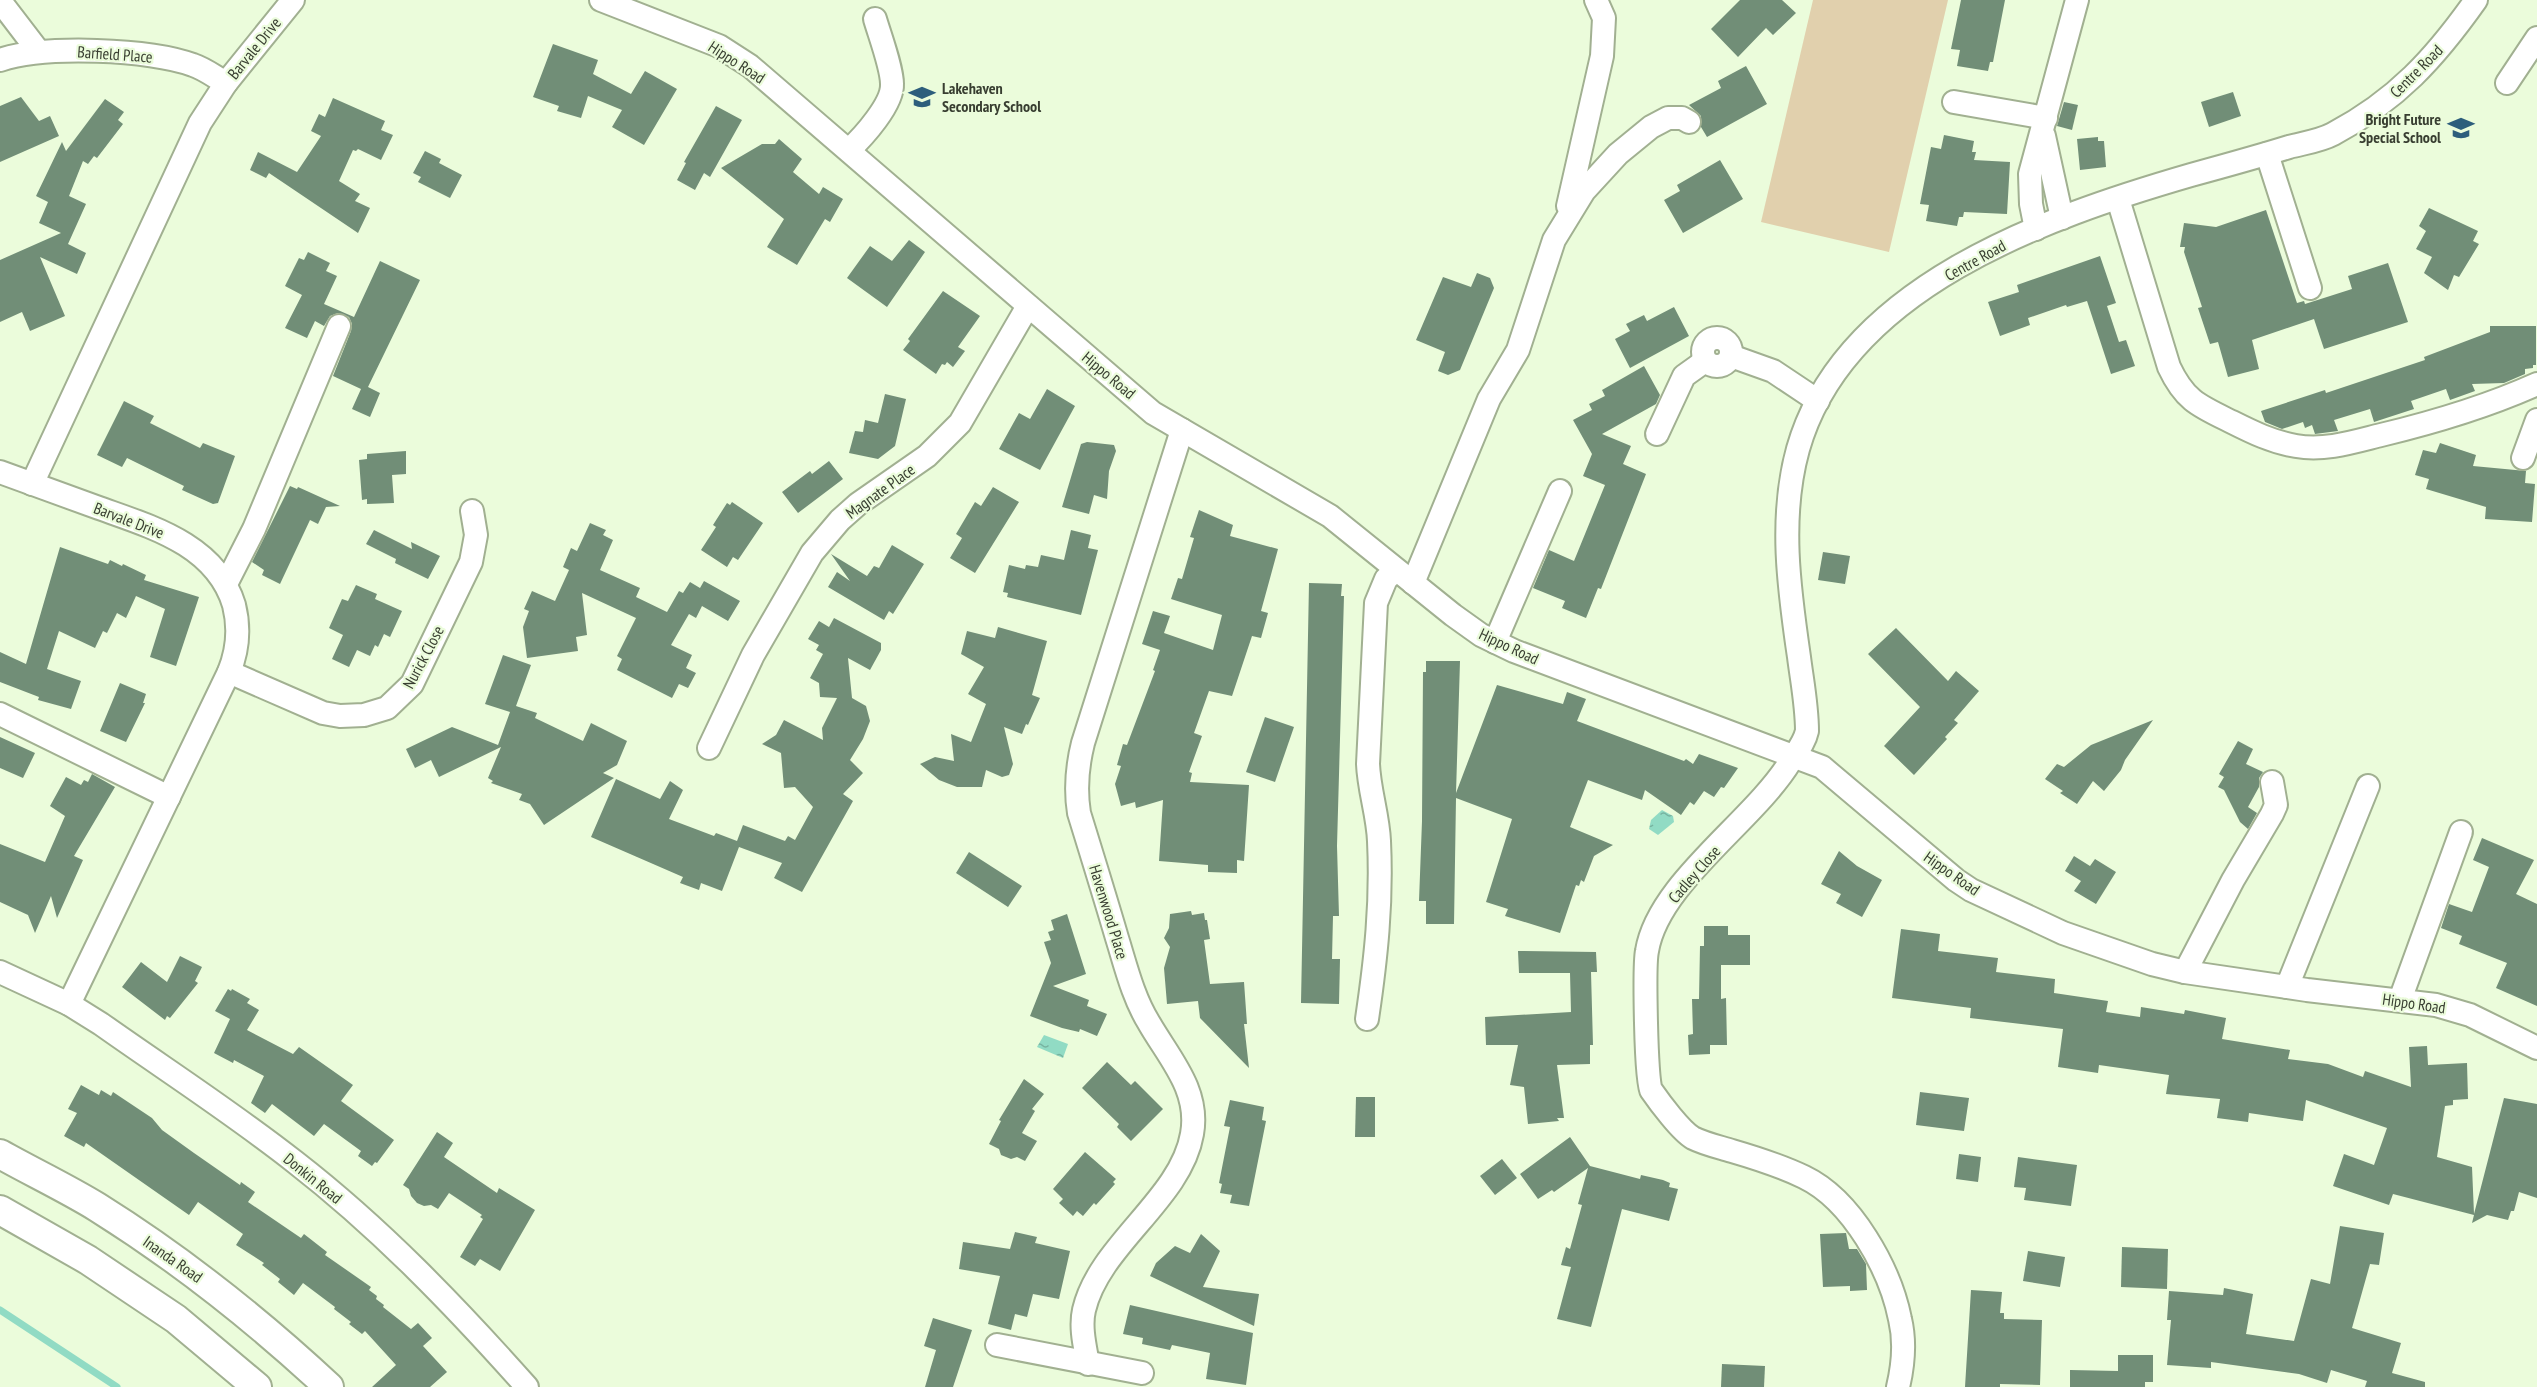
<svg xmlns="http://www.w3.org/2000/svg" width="2537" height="1387" viewBox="0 0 2537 1387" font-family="'PT Sans Narrow',sans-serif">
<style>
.garden{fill:#e1d0ad}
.water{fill:url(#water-ripples)}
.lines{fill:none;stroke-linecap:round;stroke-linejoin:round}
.stream{stroke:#91dbc4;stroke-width:7}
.building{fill:#718e77}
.minor-casing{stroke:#a1b091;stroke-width:26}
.major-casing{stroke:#a1b091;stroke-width:32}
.minor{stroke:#fff;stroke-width:22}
.major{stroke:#fff;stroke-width:28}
.labels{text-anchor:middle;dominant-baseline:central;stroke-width:4.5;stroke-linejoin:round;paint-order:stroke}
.street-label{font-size:16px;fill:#383e31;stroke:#ebfcdb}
.poi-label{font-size:16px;font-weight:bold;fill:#383e31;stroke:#ebfcdb;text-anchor:start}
</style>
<defs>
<pattern id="water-ripples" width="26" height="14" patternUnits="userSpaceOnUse" patternTransform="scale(1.5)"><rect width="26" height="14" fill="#91dbc4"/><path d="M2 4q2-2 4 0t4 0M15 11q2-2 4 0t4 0" fill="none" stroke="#77b3a0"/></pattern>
</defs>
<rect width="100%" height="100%" fill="#ebfcdb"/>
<path class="garden" d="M1813 0H1948L1889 252 1761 222Z"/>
<g class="water">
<path d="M1662 810 1673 816 1674 822 1658 835 1649 829 1651 820Z"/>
<path d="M1044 1035 1068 1044 1063 1058 1037 1047Z"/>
</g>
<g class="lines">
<path class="stream" d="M0 1310 117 1387"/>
</g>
<g class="building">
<path d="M1740 0H1782L1796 13 1773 35 1766 28 1738 57 1711 29Z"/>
<path d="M1961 0H2005L1993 62H1990L1988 71 1957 66 1960 50 1951 49Z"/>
<path d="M553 44 598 60 593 74 631 94 645 71 677 89 644 145 612 127 622 110 588 96 581 118 557 111 559 106 533 97Z"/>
<path d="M1746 66 1767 104 1707 137 1701 127V116L1689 105 1721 88 1718 81Z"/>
<path d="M2233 92 2241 116 2209 127 2201 102Z"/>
<path d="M21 97 39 121 50 116 59 136 0 162V106Z"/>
<path d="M333 98 385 121 381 130 393 135 381 160 358 149 356 151 353 150 339 181 360 194 355 201 370 208 358 233 269 173 266 178 250 170 258 152 297 172 321 136 311 131 319 114 325 117Z"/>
<path d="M105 99 124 112 118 120 123 124 97 158 94 156 88 164 83 161 69 196 86 204 68 244 86 253 77 274 40 257 65 316 30 331 22 312 0 322V260L61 233 39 223 48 202 36 196 62 142 66 151Z"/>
<path d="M2064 102 2078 105 2072 130 2057 126Z"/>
<path d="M716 106 742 120 710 177 704 173 695 190 677 180 686 163 684 162Z"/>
<path d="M1944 135 1974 141 1972 152H1976L1974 160 2010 162 2007 214 1964 212 1963 217H1959L1957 226 1926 221 1929 205 1920 204 1931 147 1941 149Z"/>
<path d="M2098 137V141H2104L2106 167 2080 170 2077 139Z"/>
<path d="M779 139 802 159 793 172 819 194 823 187 843 199 830 222 825 219 797 265 767 247 784 219 721 168 762 144H775Z"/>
<path d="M425 151 441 159 439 163 462 175 450 198 418 182 421 177 413 173Z"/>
<path d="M1720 160 1743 199 1683 233 1664 200 1680 191 1677 185Z"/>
<path d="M2429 208 2478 231 2473 241 2479 244 2459 277 2454 275 2448 290 2424 273 2432 257 2416 249 2426 231 2419 226Z"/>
<path d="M2266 210 2297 303 2304 301 2305 304 2352 289 2348 276 2388 263 2408 322 2324 349 2314 319 2252 340 2259 369 2228 377 2218 342 2210 344 2198 308 2202 307 2184 252 2185 247H2180L2184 223 2216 227Z"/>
<path d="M909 240 925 252 887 307 847 278 870 246 892 261Z"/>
<path d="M308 252 330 263 326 271 337 276 324 304 354 317 380 261 420 280 368 387 380 393 370 417 352 409 361 389 333 376 351 331 352 324 349 317 338 313 330 316 324 326 315 321 307 338 285 328 302 295 285 286 299 258 304 260Z"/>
<path d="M2100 256 2116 303 2107 306 2119 342 2126 340 2135 366 2111 374 2087 301 2067 307 2066 305 2028 318 2030 325 2000 336 1988 302 2019 292 2017 285Z"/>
<path d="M1477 273 1490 278 1494 288 1460 370 1448 375 1438 371 1445 352 1416 340 1443 277 1471 287Z"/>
<path d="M943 291 980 316 958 347 965 351 953 367 947 362 945 365 942 364 936 374 903 350 910 341 908 339Z"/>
<path d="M1674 307 1689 336 1630 368 1615 339 1630 331 1626 324 1644 315 1647 321Z"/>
<path d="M2490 326H2536V365H2533V368L2525 369V374L2504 383 2472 384 2475 391 2450 400 2446 389 2411 401 2414 409 2374 422 2370 409 2334 420 2338 431 2315 434 2312 425 2305 428 2303 422 2282 429 2265 422 2261 411 2325 390 2326 393 2425 360 2424 357 2490 332Z"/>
<path d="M1644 366 1660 395 1656 404 1602 434 1631 446 1623 464 1646 474 1601 589 1598 588 1586 618 1562 608 1565 601 1533 588 1549 550 1574 561 1605 485 1583 476 1592 454 1573 420 1592 410 1589 404 1605 396 1602 390Z"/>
<path d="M1047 389 1075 406 1040 470 999 449 1019 413 1030 419Z"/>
<path d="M885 394 906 399 895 446 878 459 849 453 855 431 863 432 865 420 878 423Z"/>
<path d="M124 401 154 416 150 423 200 448 203 443 235 456 218 503 213 504 182 490 184 486 127 458 122 467 97 455Z"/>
<path d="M1087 442 1114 445 1116 451 1109 471 1107 499 1094 495 1089 514 1062 507 1081 444Z"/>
<path d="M2440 443 2476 455 2473 466 2526 471 2525 483 2535 484 2532 522 2485 519 2486 507 2426 489 2429 479 2415 475 2423 450 2436 453Z"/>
<path d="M406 451V474L392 475 394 503 367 504V499L362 500 359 460 367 459V454Z"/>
<path d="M829 461 843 479 798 513 782 492 810 471 812 474Z"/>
<path d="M290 486 297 489 298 487 340 506 326 507 318 524 310 520 280 584 262 575 264 570 252 562Z"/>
<path d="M993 487 1019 502 975 573 950 558 962 538 956 534 975 502 981 506Z"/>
<path d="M732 502 763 523 738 560 733 557 727 567 701 550 716 527 713 525 727 503 730 505Z"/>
<path d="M1199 510 1233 525 1230 536 1278 549 1261 611 1268 613 1261 638 1252 636 1232 696 1209 691 1194 733 1202 736 1189 772 1192 773 1190 782 1249 785 1244 861 1237 860V873L1208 872V865L1159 861 1163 800 1136 808 1135 802 1121 806 1115 784 1121 766 1117 765 1123 744 1127 745 1155 671 1153 670 1160 650 1142 644 1153 611 1170 616 1164 633 1213 650 1222 615 1171 599 1178 578 1182 579 1194 538 1190 537Z"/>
<path d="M590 523 606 530 603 535 613 540 600 570 640 588 636 597 667 612 679 591 683 593 690 582 700 588 704 581 740 601 728 621 702 606 696 618 689 614 671 645 692 655 686 668 696 673 688 688 679 684 672 698 617 670 622 659 617 656 636 618 582 593 587 635 576 637 578 651 527 658 523 627 529 611 524 609 532 591 555 601 569 570 563 567 571 548 577 551Z"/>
<path d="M374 530 412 549 411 542 440 556 428 579 395 563 396 559 366 544Z"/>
<path d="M1071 530 1091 535 1088 548 1098 550 1081 615 1007 597 1008 593 1003 592 1009 565 1025 569 1026 565 1038 567 1041 555 1064 560Z"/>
<path d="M892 545 924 564 893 614 889 611 884 620 828 587 837 572 850 581 831 554 867 576 874 566 879 568Z"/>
<path d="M60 547 108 564 110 560 122 566 123 564 146 575 144 580 199 597 176 666 150 657 165 609 136 596 126 618 117 613 107 633 103 631 95 648 59 631 47 669 81 681 71 709 38 700 39 697 0 682V652L26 664Z"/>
<path d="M1823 552 1850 556 1845 584 1818 580Z"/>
<path d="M1309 583 1342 584 1341 596H1344L1337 846 1339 916H1333L1332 959H1340L1339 1004 1301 1003Z"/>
<path d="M356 585 377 594 375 599 402 611 390 637 384 634 378 647 375 645 370 656 357 650 349 667 332 659 343 635 329 628 342 599 348 601Z"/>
<path d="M834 618 881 643V650L870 670 848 658 852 698 866 706 870 721 863 739 850 760 863 773 843 794 853 801 802 892 774 878 782 863 739 847 722 891 701 883 699 890 680 883 683 877 591 837 616 779 660 799 670 781 683 790 669 819 714 836 716 833 737 841 743 825 785 841 788 836 795 840 813 807 795 787 784 788 781 753 762 744 776 735 784 720 823 740 822 728 837 698 820 697 819 683 810 678 823 654 816 650 819 645 808 639 819 621 829 627Z"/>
<path d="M998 627 1047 641 1032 695 1040 698 1028 725 1026 724 1022 734 1004 727 1013 764 1009 775 1002 777 986 770 982 787H957L939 780 920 764 935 757 954 761 951 734 971 742 986 704 968 694 984 667 961 654 967 631 995 638Z"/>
<path d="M1896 628 1948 681 1956 671 1979 691 1954 720 1958 723 1945 737 1947 739 1914 775 1884 746 1920 707 1868 654Z"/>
<path d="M503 655 531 665 516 706 537 713 535 718 583 741 591 723 627 741 617 765 603 773 614 778 544 825 530 804 519 800 522 794 491 783 493 781 488 778 501 747 439 777 431 760 415 768 406 749 452 727 498 745 510 712 485 704Z"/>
<path d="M1426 661H1460L1456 793 1497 685 1563 704 1567 692 1586 699 1577 721 1684 761 1686 759 1693 764 1699 754 1738 768 1724 788 1721 787 1714 797 1704 791 1694 805 1690 802 1681 815 1645 790 1642 800 1588 780 1570 827 1613 845 1594 856 1584 882 1581 880 1579 886 1576 885 1560 933 1505 916 1508 909 1486 902 1512 819 1456 798 1454 924H1426V901H1419L1422 821 1423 672H1426Z"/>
<path d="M120 683 146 694 143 703H145L126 742 100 731Z"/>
<path d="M1265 717 1294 727 1275 782 1246 772Z"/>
<path d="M2153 720 2125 760 2121 770 2104 791 2093 781 2077 804 2060 793 2063 791 2045 779 2057 764 2064 767 2091 745Z"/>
<path d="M0 737 35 753 23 778 0 768Z"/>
<path d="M2238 741 2253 749 2246 764 2263 772 2259 778V787L2248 807 2257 813 2248 829 2240 822 2224 790 2218 787 2224 777 2219 774Z"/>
<path d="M92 774 115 787 74 856 83 860 57 918 51 896 35 933 28 915 0 902V844L45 862 65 816 50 806 66 777 81 785 84 780 88 782Z"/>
<path d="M2482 838 2534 860 2516 894 2537 904V1006L2496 988 2507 963 2459 944 2462 936 2441 928 2449 904 2472 912 2489 867 2473 860Z"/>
<path d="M1839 851 1857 866 1882 880 1862 917 1836 903 1841 894 1821 884Z"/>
<path d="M969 852 1022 886 1008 907 956 873Z"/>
<path d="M2074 856 2090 866 2095 859 2116 872 2096 904 2074 891 2081 881 2065 871Z"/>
<path d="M1191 911 1192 915 1204 913 1205 920H1207L1210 939 1204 940 1210 984 1244 982 1247 1024H1244L1249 1068 1200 1018 1198 1001 1167 1004 1164 968 1170 947 1164 938 1169 928 1170 914Z"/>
<path d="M1067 914 1086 974 1053 986 1089 1000 1087 1006 1107 1014 1097 1036 1080 1029 1079 1032 1062 1028 1030 1016 1051 963 1044 942 1051 940 1048 932 1054 930 1051 920Z"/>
<path d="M1704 926H1728V935H1750V965H1721V999L1726 998 1727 1045H1710V1054L1689 1055 1688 1035 1693 1034 1692 999H1699L1700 946H1704Z"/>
<path d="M1901 929 1940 934 1938 951 1998 958 1996 972 2055 979 2054 993 2108 1001 2106 1012 2140 1017 2141 1007 2184 1014 2185 1010 2226 1018 2222 1039 2290 1050 2288 1059 2328 1064 2363 1077 2365 1071 2411 1087 2409 1047 2427 1046 2428 1065 2467 1063 2468 1099 2453 1100V1105L2445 1106 2437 1157 2472 1167 2474 1214 2504 1098 2537 1104V1198L2519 1192 2514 1211H2511L2508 1220 2487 1215 2472 1223 2474 1215 2393 1194 2389 1205 2333 1186 2344 1154 2374 1165 2387 1128 2306 1100 2303 1121 2249 1113 2248 1122 2217 1118 2220 1099 2166 1094 2169 1075 2099 1065 2098 1073 2058 1067 2063 1029 1970 1018 1971 1008 1892 998Z"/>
<path d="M1518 951 1596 952 1597 972H1591L1593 1045H1590V1064L1557 1065 1564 1118H1557L1559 1121 1528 1124 1524 1087 1510 1085 1518 1045H1486L1485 1017 1571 1012 1570 973H1519Z"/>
<path d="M180 956 202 967 195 981 198 983 170 1018 167 1016 165 1020 122 987 141 962 167 982Z"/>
<path d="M228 989 231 991 232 989 250 999 247 1003 259 1010 247 1030 293 1054 299 1047 353 1085 341 1101 394 1140 377 1163 375 1162 372 1166 358 1156 361 1151 324 1124 314 1136 272 1104 265 1113 251 1103 264 1076 234 1060 233 1063 214 1053 230 1019 215 1011Z"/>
<path d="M1107 1062 1131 1085 1135 1081 1163 1109 1131 1141 1117 1127 1119 1124 1082 1088Z"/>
<path d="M1024 1079 1044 1094 1032 1109 1035 1111 1022 1133 1037 1141 1025 1161 1017 1157 1011 1159 1001 1155 999 1149 989 1144 1001 1121 999 1120Z"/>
<path d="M81 1085 99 1095 101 1090 111 1096 113 1092 152 1118 162 1130 194 1153 240 1185 241 1182 255 1192 248 1202 301 1238 304 1234 327 1252 325 1255 371 1287 369 1290 377 1296 376 1299 384 1305 383 1307 411 1329 418 1323 432 1338 423 1346 447 1372 430 1387H372L396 1365 365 1331 362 1334 349 1324 351 1322 334 1309 335 1307 303 1283 294 1295 278 1282 280 1279 262 1265 264 1263 236 1245 243 1234 198 1202 189 1215 86 1143 84 1147 64 1136 77 1113 68 1109Z"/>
<path d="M1920 1092 1969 1098 1964 1131 1916 1125Z"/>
<path d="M1356 1097H1375V1137H1355Z"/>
<path d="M1230 1100 1264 1107 1262 1120 1266 1121 1249 1206 1230 1203 1232 1195 1220 1193 1222 1184 1219 1183 1230 1127 1224 1126Z"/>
<path d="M437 1132 453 1143 444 1157 497 1193 499 1188 535 1210 500 1271 480 1259 475 1266 460 1257 483 1219 480 1217 482 1215 449 1193 438 1209 431 1205 424 1206 417 1203 411 1196 409 1189 403 1185Z"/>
<path d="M1570 1137 1590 1166 1640 1179 1641 1175 1663 1180 1670 1183 1669 1187 1678 1189 1669 1221 1622 1209 1591 1327 1557 1319 1571 1267 1561 1265 1566 1247 1570 1249 1582 1205 1578 1204 1588 1168 1554 1192 1552 1190 1538 1199 1520 1174Z"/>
<path d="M1085 1152 1116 1179 1113 1182 1115 1184 1096 1205 1094 1203 1083 1216 1077 1211 1073 1216 1059 1203 1063 1199 1053 1189Z"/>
<path d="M1959 1154 1981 1157 1978 1182 1956 1179Z"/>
<path d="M2018 1157 2077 1165 2071 1206 2024 1200 2026 1188 2014 1187Z"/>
<path d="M1502 1159 1517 1178 1495 1195 1480 1176Z"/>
<path d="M2340 1226 2384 1233 2379 1265 2370 1264 2352 1328 2401 1343 2392 1373 2425 1382V1387H2365L2367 1381 2331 1370 2327 1383 2299 1374 2211 1362V1368L2167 1365 2171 1320H2167L2169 1291 2223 1295 2224 1288 2253 1294 2246 1334 2294 1341 2311 1279 2330 1284Z"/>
<path d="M1015 1232 1037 1237 1035 1243 1070 1251 1059 1299 1033 1294 1027 1317 1015 1314 1011 1330 988 1324 1000 1276 959 1269 963 1242 1010 1249Z"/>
<path d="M1846 1233 1849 1249H1857L1866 1264 1867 1290 1850 1291V1286L1823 1287 1820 1234Z"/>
<path d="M1201 1234 1220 1251 1203 1287 1259 1294 1254 1326 1150 1276 1156 1263 1175 1246 1190 1253Z"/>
<path d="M2122 1247 2168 1249 2167 1289 2121 1287Z"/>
<path d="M2028 1251 2065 1257 2060 1287 2023 1281Z"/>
<path d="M1971 1290 2002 1292 2000 1313H2004V1319L2042 1320 2040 1385 2000 1384V1387H1965Z"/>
<path d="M1130 1305 1253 1333 1246 1385 1206 1379 1210 1353 1172 1345 1170 1350 1142 1344 1143 1338 1123 1334Z"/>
<path d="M933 1318 972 1330 953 1387H925L936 1350 924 1346Z"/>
<path d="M2118 1355H2153V1382H2145V1387H2070V1370L2118 1371Z"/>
<path d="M1722 1364 1765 1366 1764 1387H1721Z"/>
</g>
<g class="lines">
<g class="minor-casing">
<g id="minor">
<path d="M601 0 719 46 750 66 1153 413 1330 516 1453 615 1481 635 1514 651 1822 767 1956 880 1971 890 2063 933 2152 964 2185 972 2307 990 2436 1005 2470 1015 2537 1048"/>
<path d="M0 1 39 52"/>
<path d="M0 60C44 45 150 49 193 65 205 69 215 77 226 83"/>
<path d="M2507 83 2537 38"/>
<path d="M1954 102 2046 118"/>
<path d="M2044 136 2062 218"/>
<path d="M849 150C863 137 893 104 892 84 892 68 880 36 875 19"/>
<path d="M2267 154 2310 288"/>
<path d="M2118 199 2169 367C2185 401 2199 406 2232 422 2252 432 2272 442 2296 446 2325 451 2353 442 2381 435 2435 422 2486 407 2537 384"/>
<path d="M1568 206 1602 56 1604 18 1596 0"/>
<path d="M2036 229 2031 204 2030 174 2077 0"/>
<circle cx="1717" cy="352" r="14"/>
<path d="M1731 356 1773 371 1818 401"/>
<path d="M1657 434 1684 376 1705 361"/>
<path d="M2523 458 2537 420"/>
<path d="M0 472C33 484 66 496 99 508 152 527 216 545 234 605 240 629 238 650 229 672L69 1004"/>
<path d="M32 484 200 123 226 83 293 0"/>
<path d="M1413 583 1489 399 1518 350 1554 240 1584 191 1618 154 1651 127 1668 118H1682L1689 122"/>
<path d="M226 584 254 529 339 326"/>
<path d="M1495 642 1560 491"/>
<path d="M229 672 323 713 340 716 364 715 387 708 412 684 471 562 476 535 472 511"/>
<path d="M0 714 169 797"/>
<path d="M709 748 753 655 812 553 840 520 858 504 927 456 960 423 1028 306"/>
<path d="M0 972 69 1004 101 1024C166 1070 233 1113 295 1162 380 1228 455 1306 527 1387"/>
<path d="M2185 972 2233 880 2272 814 2276 805 2272 782"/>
<path d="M2287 987 2368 786"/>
<path d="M2400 1000 2461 832"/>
<path d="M1367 1019C1376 958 1382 903 1379 841 1378 815 1369 790 1368 764L1376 603 1386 579 1396 570"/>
<path d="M997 1345 1142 1373"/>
<path d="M1088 1364C1085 1347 1080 1327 1084 1310 1099 1245 1181 1199 1192 1134 1200 1090 1169 1058 1149 1023 1133 997 1126 967 1117 938 1105 897 1092 855 1079 813 1075 788 1077 767 1083 743L1182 430"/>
<path d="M1898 1387C1903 1366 1905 1340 1900 1319 1890 1269 1852 1200 1804 1177 1781 1166 1756 1158 1732 1151 1719 1147 1705 1144 1693 1138 1681 1131 1660 1103 1651 1090 1646 1083 1644 965 1647 951 1658 883 1753 822 1790 762 1797 751 1804 744 1807 731 1807 706 1802 681 1799 657 1789 589 1779 517 1798 449 1844 287 2046 217 2191 175 2224 166 2257 157 2289 147 2304 143 2320 141 2333 134 2397 100 2435 58 2476 0"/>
</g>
</g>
<g class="major-casing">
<g id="major">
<path d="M0 1154C32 1172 66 1188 97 1207 180 1259 257 1320 329 1387"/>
<path d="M0 1210 88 1260 176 1319 257 1387"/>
</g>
</g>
<use href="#minor" class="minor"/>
<use href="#major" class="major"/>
</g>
<defs>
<g id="school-bare" transform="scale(2.07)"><path d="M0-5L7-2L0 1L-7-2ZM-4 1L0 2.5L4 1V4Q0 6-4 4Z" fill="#2d5e7c" stroke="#ebfcdb" stroke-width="2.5" paint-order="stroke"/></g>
</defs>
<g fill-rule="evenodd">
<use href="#school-bare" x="922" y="97"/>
<use href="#school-bare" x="2461" y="128"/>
</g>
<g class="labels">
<g class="street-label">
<text transform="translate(254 48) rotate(-51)">Barvale Drive</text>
<text transform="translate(115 54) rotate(4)">Barfield Place</text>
<text transform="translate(737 62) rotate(33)">Hippo Road</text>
<text transform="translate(2416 71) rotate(-45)">Centre Road</text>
<text transform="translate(1975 260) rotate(-29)">Centre Road</text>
<text transform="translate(1109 375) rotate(40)">Hippo Road</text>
<text transform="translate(880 491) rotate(-36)">Magnate Place</text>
<text transform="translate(129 520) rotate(21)">Barvale Drive</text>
<text transform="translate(1509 646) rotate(25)">Hippo Road</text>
<text transform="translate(423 657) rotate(-62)">Nurick Close</text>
<text transform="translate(1952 873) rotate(35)">Hippo Road</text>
<text transform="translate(1694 874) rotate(-49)">Cadley Close</text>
<text transform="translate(1109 912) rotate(73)">Havenwood Place</text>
<text transform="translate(2414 1003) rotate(8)">Hippo Road</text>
<text transform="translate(313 1178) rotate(39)">Donkin Road</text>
<text transform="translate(173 1259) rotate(35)">Inanda Road</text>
</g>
<g class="poi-label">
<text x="942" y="88">Lakehaven<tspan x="942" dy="18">Secondary School</tspan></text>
<text x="2441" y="119" text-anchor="end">Bright Future<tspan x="2441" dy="18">Special School</tspan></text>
</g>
</g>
</svg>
